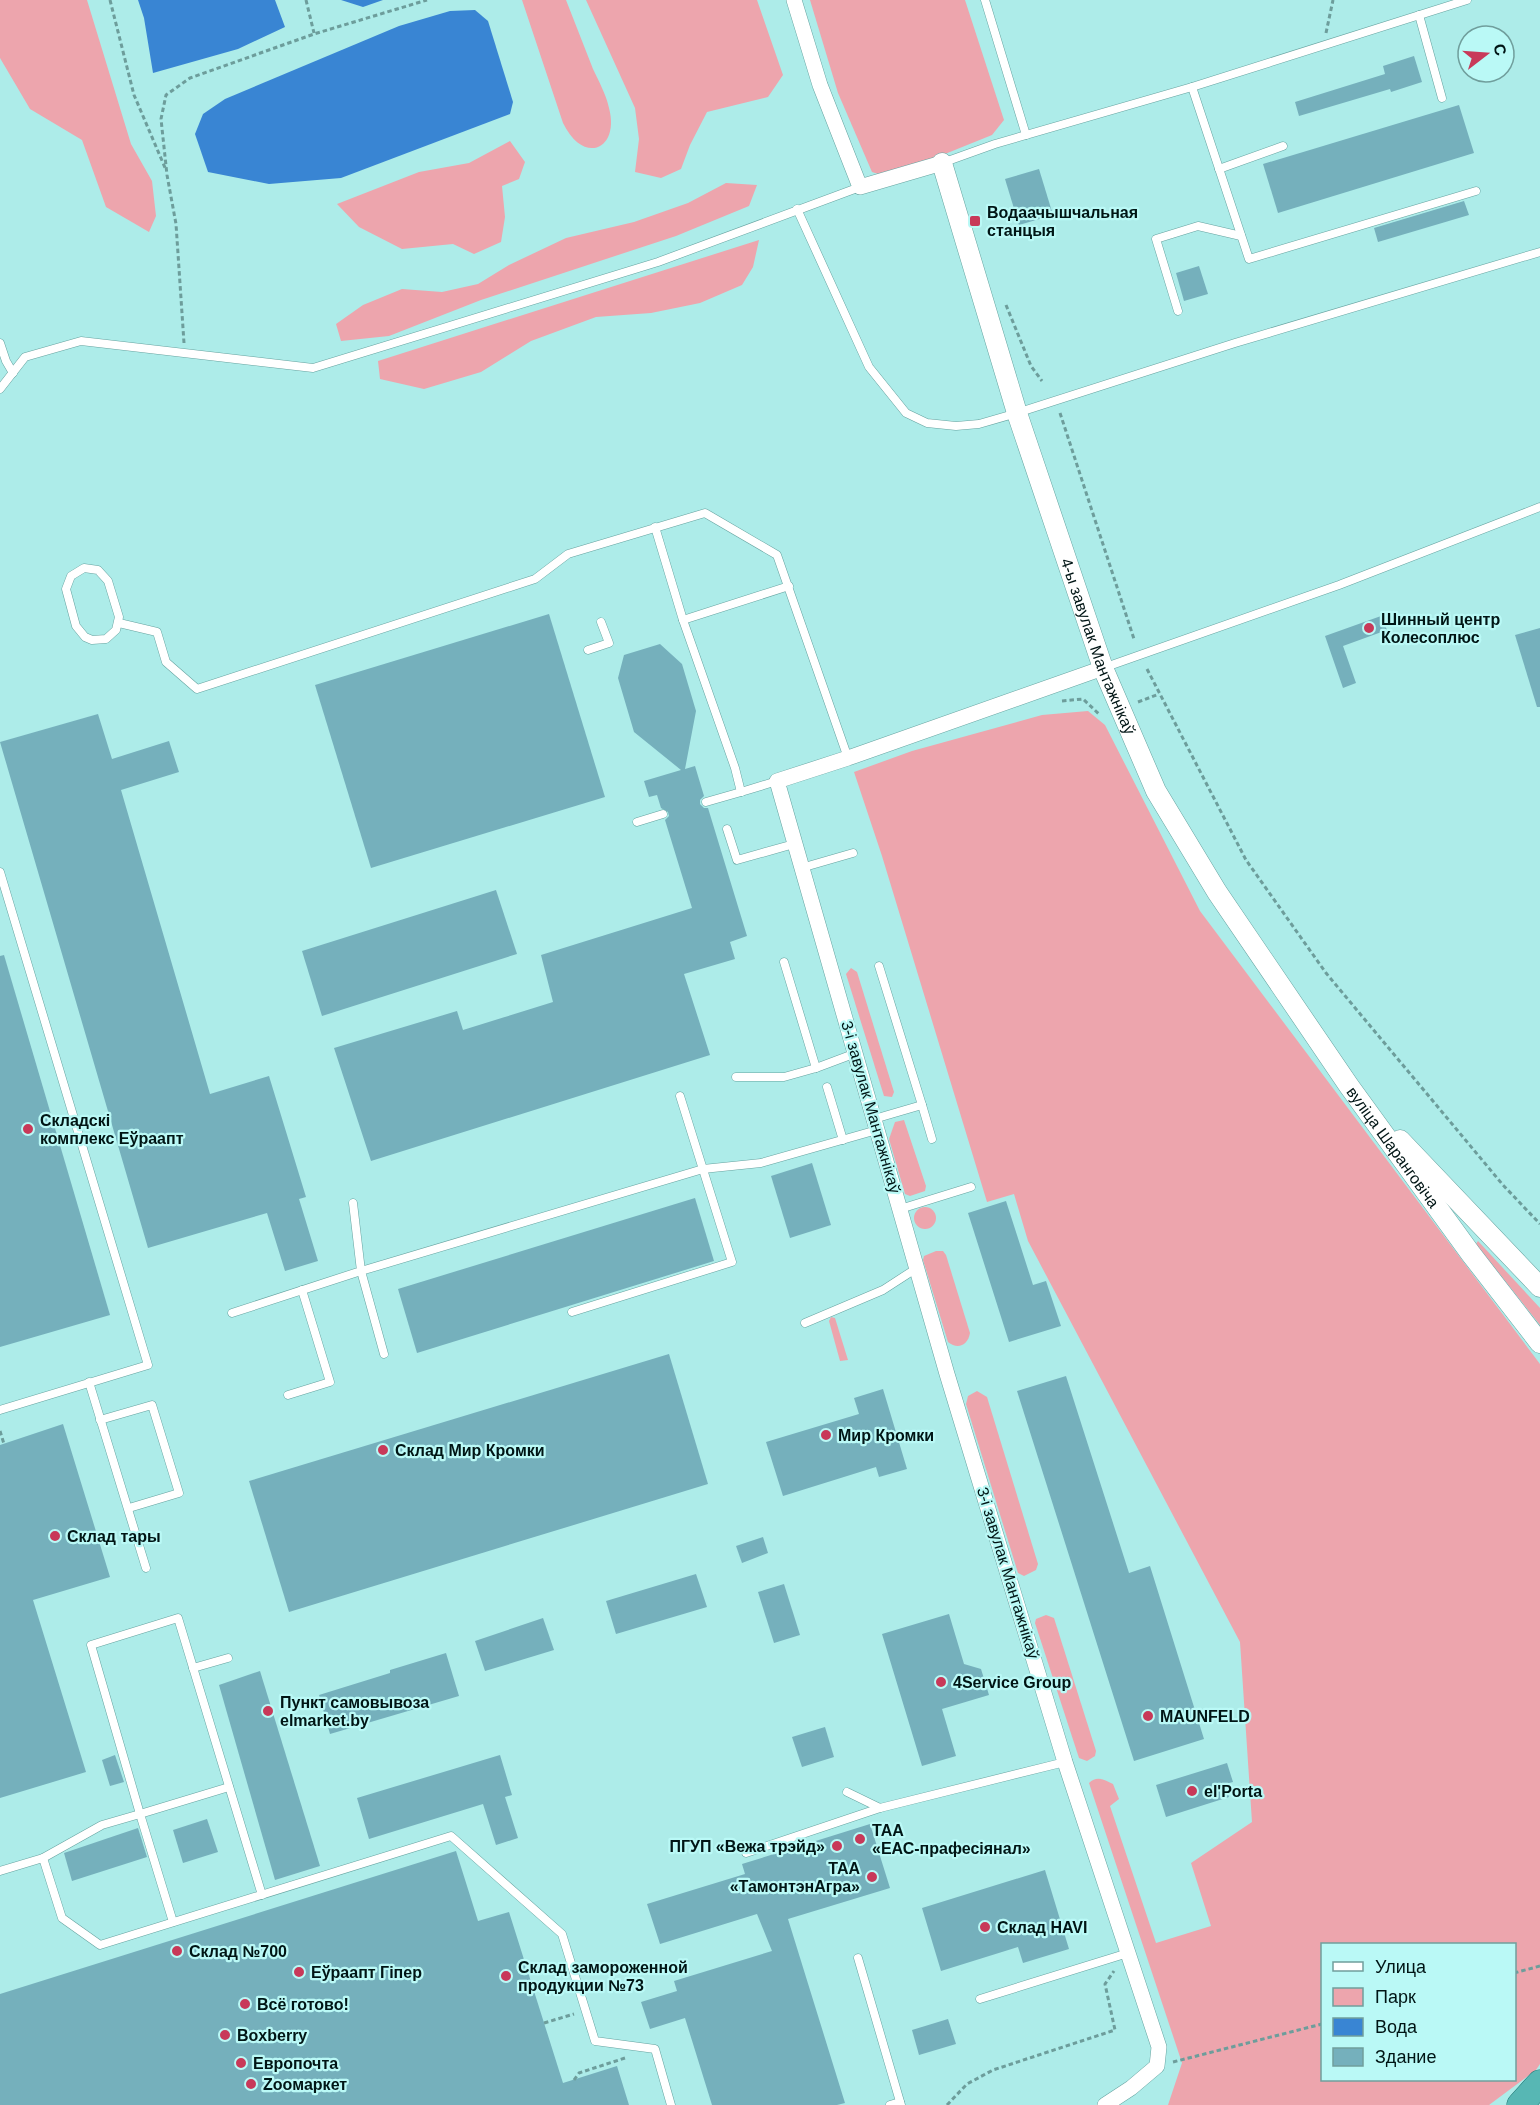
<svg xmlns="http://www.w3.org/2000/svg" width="1540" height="2105" viewBox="0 0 1540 2105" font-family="Arial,sans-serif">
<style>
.green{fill:#eda5ad;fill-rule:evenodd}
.water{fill:#3985d3}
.building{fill:#75b0bc}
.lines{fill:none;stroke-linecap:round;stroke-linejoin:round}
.service-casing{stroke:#66a3a0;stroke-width:9}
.minor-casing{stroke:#66a3a0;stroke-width:16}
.tertiary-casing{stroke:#66a3a0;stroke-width:21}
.trunk-casing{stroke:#1d7371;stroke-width:27}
.path{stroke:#6d9d9b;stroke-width:3;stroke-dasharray:4.5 3;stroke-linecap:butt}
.service{stroke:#fff;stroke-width:8}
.minor{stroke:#fff;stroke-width:15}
.tertiary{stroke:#fff;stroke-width:20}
.trunk{stroke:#57b7b4;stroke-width:26}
.poi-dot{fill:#c83959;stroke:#baf9f6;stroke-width:2}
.labels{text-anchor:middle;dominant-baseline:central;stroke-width:4.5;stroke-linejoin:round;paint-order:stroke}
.poi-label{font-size:16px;font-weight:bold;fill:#001515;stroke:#baf9f6;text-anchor:start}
.street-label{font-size:16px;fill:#001515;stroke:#baf9f6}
</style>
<rect width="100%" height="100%" fill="#adece9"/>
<g class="green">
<path d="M0 0H87L131 144 152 181 156 216 149 232 106 207 82 140 30 109 0 58Z"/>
<path d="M522 0H566C575 23 584 46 593 69 599 82 606 94 609 108 620 149 584 166 563 123Z"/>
<path d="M586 0H757L783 75 768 97 707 112 690 145 681 169 661 178 635 172 639 139 635 108Z"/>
<path d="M810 0H965L1004 120 992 135 888 177 872 172 838 93Z"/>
<path d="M510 141 525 162 519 179 502 186 505 217 501 242 474 254 453 244 402 249 359 227 337 204 419 172 469 163Z"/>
<path d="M726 183 757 185 749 206 676 236 481 300 389 336 341 341 336 324 363 305 402 289 442 292 478 284 509 265 566 238 634 222 688 203Z"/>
<path d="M759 240 753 267 742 285 700 303 651 313 596 317 531 341 481 372 424 389 380 379 378 361Z"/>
<path d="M1088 711 1105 725 1200 911 1540 1364V2064L1536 2070 1489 2105H1168L1182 2063 1089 1783C1097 1775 1105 1780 1113 1784L1119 1799 1110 1806 1156 1943 1211 1926 1191 1863 1252 1822 1240 1642 1028 1241 1014 1194 987 1202 882 856 854 772 912 751 1042 715ZM1322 1944H1514V2080H1322Z"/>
<path d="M851 968 857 972 894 1092 892 1097 884 1096 846 974Z"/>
<path d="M904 1120 926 1186 925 1191 910 1196 905 1194 889 1139 895 1122Z"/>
<circle cx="925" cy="1218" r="11"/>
<path d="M1478 1241 1540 1308V1325L1476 1244Z"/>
<path d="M936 1251H943L946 1255 970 1333C968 1345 958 1350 948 1342L923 1260 924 1256Z"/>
<path d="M831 1317 835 1318 848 1360 840 1361 829 1321Z"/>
<path d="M977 1391 987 1397 1038 1564 1036 1570 1024 1576 1018 1573 966 1404 968 1396Z"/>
<path d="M1046 1615 1054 1618 1096 1751 1095 1756 1087 1761 1079 1758 1035 1623 1036 1619Z"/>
</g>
<g class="water">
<path d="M138 0H275L285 27 238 49 153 73 144 18Z"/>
<path d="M341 0H383L363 7Z"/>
<path d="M475 10 488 21 513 102 510 114 341 178 269 184 208 172 195 134 203 114 225 99 399 26 450 11Z"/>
</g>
<g class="building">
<path d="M1414 56 1422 82 1391 92 1390 89 1299 116 1295 102 1385 74 1383 66Z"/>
<path d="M1459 105 1474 153 1278 213 1263 164Z"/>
<path d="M1039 169 1053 215 1019 225 1005 179Z"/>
<path d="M1464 201 1469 215 1378 242 1374 228Z"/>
<path d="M1199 266 1208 294 1184 301 1176 273Z"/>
<path d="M549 614 605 797 371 868 315 685Z"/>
<path d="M1381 616 1387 630 1343 646 1356 683 1343 688 1325 636Z"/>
<path d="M1540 628V707H1537L1515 635Z"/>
<path d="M660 644 682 664 696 711 685 769 695 766 704 796 700 800V804L704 808H708L747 936 730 942 735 959 684 974 710 1055 371 1161 334 1048 457 1011 463 1030 553 1002 541 955 692 908 665 820 669 816 668 812 661 808 657 795 649 797 644 781 681 770 634 732 618 678 624 655Z"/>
<path d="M98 714 112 759 169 741 179 772 121 790 210 1094 269 1076 306 1197 299 1199 318 1261 285 1271 267 1213 148 1248 0 742Z"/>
<path d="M496 890 517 954 322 1016 302 951Z"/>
<path d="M4 955 110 1315 0 1347V956Z"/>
<path d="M812 1163 831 1225 790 1238 771 1176Z"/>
<path d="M695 1198 714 1261 417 1353 398 1289Z"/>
<path d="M1006 1201 1033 1285 1046 1281 1061 1326 1009 1342 968 1213Z"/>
<path d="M669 1354 708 1484 289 1612 249 1481Z"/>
<path d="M1066 1376 1129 1573 1150 1566 1204 1739 1134 1761 1017 1391Z"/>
<path d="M883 1389 907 1469 879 1477 876 1467 783 1496 766 1442 859 1414 854 1398Z"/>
<path d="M63 1424 110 1577 33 1600 86 1772 0 1798V1445Z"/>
<path d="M763 1537 768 1553 742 1563 736 1546Z"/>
<path d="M696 1574 707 1607 616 1634 606 1601Z"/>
<path d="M784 1584 800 1635 774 1643 758 1592Z"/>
<path d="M949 1614 964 1664 981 1669 989 1695 942 1709 956 1756 922 1766 882 1634Z"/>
<path d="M543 1618 554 1650 485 1671 475 1641Z"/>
<path d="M446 1653 459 1696 330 1734 319 1695 390 1673V1670Z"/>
<path d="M260 1671 320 1866 275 1880 219 1685Z"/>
<path d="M825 1727 834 1757 802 1767 792 1737Z"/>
<path d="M115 1755 124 1782 110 1786 102 1760Z"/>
<path d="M500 1755 512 1795 505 1797 518 1838 496 1845 483 1804 369 1839 357 1798Z"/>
<path d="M1227 1763 1233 1782 1225 1784 1229 1797 1166 1817 1156 1785Z"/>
<path d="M207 1819 218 1852 183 1863 173 1830Z"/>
<path d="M870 1824 890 1888 788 1919 845 2103 837 2105H712L685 2018 650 2029 641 2002 677 1991 674 1981 772 1951 757 1914 660 1944 647 1904 745 1874 742 1864Z"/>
<path d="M138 1828 147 1857 72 1881 64 1853Z"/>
<path d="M456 1851 478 1921 509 1912 563 2083 617 2066 629 2105H0V1994Z"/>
<path d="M1045 1870 1069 1949 1023 1963 1018 1947 941 1971 922 1908Z"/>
<path d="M948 2019 956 2044 919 2055 912 2030Z"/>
</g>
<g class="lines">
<g class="service-casing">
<g id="service">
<path d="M985 0 1026 135"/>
<path d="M1419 15 1442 98"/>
<path d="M1192 87 1249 259 1476 191"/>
<path d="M942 163 995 144 1192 87 1467 0"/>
<path d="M1219 169 1283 146"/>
<path d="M797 209 869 367 906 413 927 423 956 426 979 424 1017 413 1235 343 1540 252"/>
<path d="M1178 311 1156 239 1198 226 1241 236"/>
<path d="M0 343 6 361 13 373"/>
<path d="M0 389 25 357 81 341 313 368 658 262 860 187"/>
<path d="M655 527 683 620 735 768 741 792 777 781"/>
<path d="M84 568 98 570 108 581 119 617 116 630 106 639 92 640 85 637 76 626 66 589 71 576Z"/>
<path d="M683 620 789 586"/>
<path d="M119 623 157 632 166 662 197 689 535 579 568 554 705 513 777 555 848 758"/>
<path d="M588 650 609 643 601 622"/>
<path d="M1103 668 1339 585 1540 507"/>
<path d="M706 802 741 792"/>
<path d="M637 822 663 814"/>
<path d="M727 829 737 860 794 844"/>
<path d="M801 868 853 853"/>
<path d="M0 872 148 1365 0 1410"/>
<path d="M816 1068 856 1053"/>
<path d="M736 1077H784L816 1068 784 962"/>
<path d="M827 1087 843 1140"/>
<path d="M922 1105 932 1139"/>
<path d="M874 1119 922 1105 879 966"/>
<path d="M900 1209 971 1187"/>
<path d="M572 1312 732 1262 680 1096"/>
<path d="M232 1313 361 1271 353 1203"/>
<path d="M805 1323 883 1290 917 1268"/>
<path d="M384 1354 361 1271 703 1169 761 1163 877 1130"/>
<path d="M89 1382 146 1568"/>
<path d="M288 1395 330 1382 302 1290"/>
<path d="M100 1420 152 1405 179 1493 129 1508"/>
<path d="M193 1668 228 1658"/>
<path d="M847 1792 880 1808"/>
<path d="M746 1853 880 1808 1065 1762"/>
<path d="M43 1858 102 1825 140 1814 91 1645 178 1618 262 1895"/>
<path d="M0 1871 43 1858 62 1918 100 1945 451 1836 562 1934 595 2041 655 2049 671 2105"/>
<path d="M173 1922 140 1814 229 1787"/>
<path d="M858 1958 901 2105"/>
<path d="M980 1999 1128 1953"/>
<path d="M890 2105 900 2102"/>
</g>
</g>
<g class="minor-casing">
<g id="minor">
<path d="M794 0 820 85 860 187 942 163"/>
<path d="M1103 668 848 758 777 781 947 1374 1065 1762 1159 2047 1157 2066 1131 2088 1105 2105"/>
</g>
</g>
<g class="tertiary-casing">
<g id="tertiary">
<path id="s1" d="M942 163 1017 413 1103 668 1156 791 1217 892 1349 1086 1471 1254 1540 1343"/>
<path d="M1400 1140 1540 1287"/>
</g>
</g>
<g class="trunk-casing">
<path id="trunk" d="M1520 2105 1540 2083"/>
</g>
<g class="path">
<path d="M110 0 134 95 166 170"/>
<path d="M306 0 314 33"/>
<path d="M1326 33 1333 0"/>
<path d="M1006 305 1031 366 1042 381"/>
<path d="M184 343 176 224 167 175 161 119 166 95 190 78 314 34 427 0"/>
<path d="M1060 413 1134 639"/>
<path d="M1147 669 1246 860 1326 973 1503 1185 1540 1224"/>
<path d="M1062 701 1083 699 1099 714"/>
<path d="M1138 702 1159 694"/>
<path d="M0 1431 4 1444"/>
<path d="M1514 1973 1540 1966"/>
<path d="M544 2023 574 2014"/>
<path d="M1173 2062 1322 2024"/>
<path d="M574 2080 579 2073 625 2058"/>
<path d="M947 2105 967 2084 993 2070 1115 2030 1105 1984 1114 1971"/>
</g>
<use href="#service" class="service"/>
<use href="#minor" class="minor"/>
<use href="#tertiary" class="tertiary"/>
<use href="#trunk" class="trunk"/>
</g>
<g class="poi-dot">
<rect x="969" y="215" width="12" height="12" rx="3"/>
<circle cx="1369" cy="628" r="6"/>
<circle cx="28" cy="1129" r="6"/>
<circle cx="826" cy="1435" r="6"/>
<circle cx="383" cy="1450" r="6"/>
<circle cx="55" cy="1536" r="6"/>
<circle cx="941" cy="1682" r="6"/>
<circle cx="268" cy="1711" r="6"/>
<circle cx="1148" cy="1716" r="6"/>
<circle cx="1192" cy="1791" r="6"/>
<circle cx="860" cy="1839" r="6"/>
<circle cx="837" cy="1846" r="6"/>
<circle cx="872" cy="1877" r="6"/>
<circle cx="985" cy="1927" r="6"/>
<circle cx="177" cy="1951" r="6"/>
<circle cx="299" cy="1972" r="6"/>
<circle cx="506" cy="1976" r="6"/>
<circle cx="245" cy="2004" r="6"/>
<circle cx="225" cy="2035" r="6"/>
<circle cx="241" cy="2063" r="6"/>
<circle cx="251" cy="2084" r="6"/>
</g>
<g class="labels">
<g class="poi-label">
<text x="987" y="212">Водаачышчальная<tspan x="987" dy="18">станцыя</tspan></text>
<text x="1381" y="619">Шинный центр<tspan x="1381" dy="18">Колесоплюс</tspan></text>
<text x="40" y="1120">Складскі<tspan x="40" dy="18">комплекс Еўраапт</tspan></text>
<text x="838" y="1435">Мир Кромки</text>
<text x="395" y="1450">Склад Мир Кромки</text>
<text x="67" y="1536">Склад тары</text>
<text x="953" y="1682">4Service Group</text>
<text x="280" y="1702">Пункт самовывоза<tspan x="280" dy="18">elmarket.by</tspan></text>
<text x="1160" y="1716">MAUNFELD</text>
<text x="1204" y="1791">el'Porta</text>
<text x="872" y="1830">ТАА<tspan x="872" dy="18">«ЕАС-прафесіянал»</tspan></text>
<text x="825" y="1846" text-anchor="end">ПГУП «Вежа трэйд»</text>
<text x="860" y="1868" text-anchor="end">ТАА<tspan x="860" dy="18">«ТамонтэнАгра»</tspan></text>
<text x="997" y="1927">Склад HAVI</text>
<text x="189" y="1951">Склад №700</text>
<text x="518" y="1967">Склад замороженной<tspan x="518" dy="18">продукции №73</tspan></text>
<text x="311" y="1972">Еўраапт Гіпер</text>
<text x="257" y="2004">Всё готово!</text>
<text x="237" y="2035">Boxberry</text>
<text x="253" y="2063">Европочта</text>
<text x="263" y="2084">Zooмаркет</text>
</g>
<g class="street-label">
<text stroke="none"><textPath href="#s1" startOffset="508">4-ы завулак Мантажнікаў</textPath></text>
<text transform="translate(871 1107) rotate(74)">3-і завулак Мантажнікаў</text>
<text stroke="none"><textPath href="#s1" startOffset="1092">вуліца Шаранговіча</textPath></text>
<text transform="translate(1008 1573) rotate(73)">3-і завулак Мантажнікаў</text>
</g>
</g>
<rect x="1321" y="1943" width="195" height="138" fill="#baf9f6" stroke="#709e9c" stroke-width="1.5"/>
<rect x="1333" y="1962" width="30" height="9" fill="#ffffff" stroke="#709e9c" stroke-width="1.5"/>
<text x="1375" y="1973" font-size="18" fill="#001515">Улица</text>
<rect x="1333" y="1988" width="30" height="18" fill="#eda5ad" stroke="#709e9c" stroke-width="1.5"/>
<text x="1375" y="2003" font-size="18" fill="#001515">Парк</text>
<rect x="1333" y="2018" width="30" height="18" fill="#3985d3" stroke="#709e9c" stroke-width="1.5"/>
<text x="1375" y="2033" font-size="18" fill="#001515">Вода</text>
<rect x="1333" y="2048" width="30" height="18" fill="#75b0bc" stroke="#709e9c" stroke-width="1.5"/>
<text x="1375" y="2063" font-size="18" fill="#001515">Здание</text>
<g transform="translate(1486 54) rotate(73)"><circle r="28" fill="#baf9f6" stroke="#709e9c" stroke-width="1.5"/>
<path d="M0-4.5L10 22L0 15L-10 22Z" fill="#c83959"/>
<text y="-9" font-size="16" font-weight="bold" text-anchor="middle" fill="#001515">С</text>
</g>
</svg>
